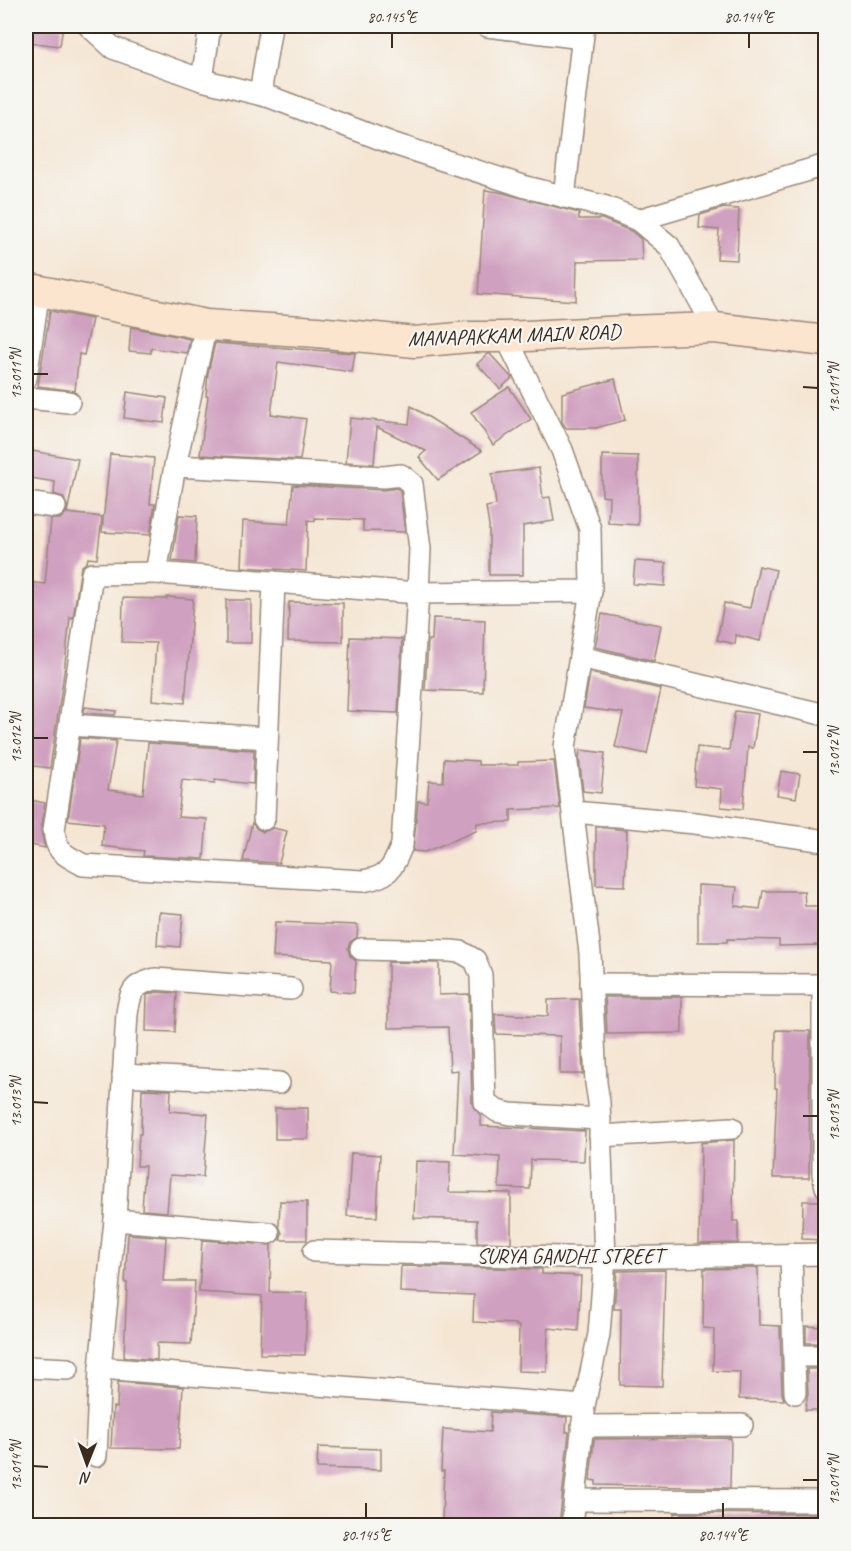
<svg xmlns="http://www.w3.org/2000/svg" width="851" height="1551" viewBox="0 0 851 1551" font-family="Caveat,sans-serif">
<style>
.building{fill:#d0a0c0}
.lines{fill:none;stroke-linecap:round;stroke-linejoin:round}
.minor-casing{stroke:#988879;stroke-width:24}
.secondary-casing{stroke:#988879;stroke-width:33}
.minor{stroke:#fff;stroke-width:21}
.secondary{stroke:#fce5cf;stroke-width:30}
.ticks{fill:none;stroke:#3b2a1e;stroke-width:2}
.labels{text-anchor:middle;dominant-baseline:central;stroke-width:4.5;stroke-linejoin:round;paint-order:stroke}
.street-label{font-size:21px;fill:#3b2a1e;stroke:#f6f6f2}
.neatline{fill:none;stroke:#3b2a1e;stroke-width:2}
.ticks-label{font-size:15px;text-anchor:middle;fill:#3b2a1e}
</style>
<rect width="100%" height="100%" fill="#f6f6f2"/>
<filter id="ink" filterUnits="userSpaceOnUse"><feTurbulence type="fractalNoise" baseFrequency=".0167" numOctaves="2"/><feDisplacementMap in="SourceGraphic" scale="12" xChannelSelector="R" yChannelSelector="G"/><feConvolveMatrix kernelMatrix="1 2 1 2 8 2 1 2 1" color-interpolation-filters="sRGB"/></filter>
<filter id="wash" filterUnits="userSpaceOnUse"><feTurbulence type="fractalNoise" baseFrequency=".008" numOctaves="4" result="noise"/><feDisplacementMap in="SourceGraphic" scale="24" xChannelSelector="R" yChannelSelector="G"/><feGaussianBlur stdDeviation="1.35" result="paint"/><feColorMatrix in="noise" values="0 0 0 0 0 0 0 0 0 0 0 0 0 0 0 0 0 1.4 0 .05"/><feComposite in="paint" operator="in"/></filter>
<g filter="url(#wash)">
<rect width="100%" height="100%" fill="#f5e6d4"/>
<g id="blocks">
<g class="building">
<path d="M26 26H63L60 46 26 42Z"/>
<path d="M485 190 499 192 579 213V219H602L631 231 641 239 642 260 577 261 576 301 478 294Z"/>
<path d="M724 208 739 209 737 260 717 259 719 230 699 228 700 215Z"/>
<path d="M50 311 92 319 84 355 79 354 75 391 38 386Z"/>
<path d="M131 327 190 339 187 353 151 348V353L129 351Z"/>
<path d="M215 343 355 353 352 372 278 362 271 414 306 419 300 460 200 455 208 396H206L208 373Z"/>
<path d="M488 354H490L512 378 500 389 477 364Z"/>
<path d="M615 379 625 420 596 428H566L562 422V393Z"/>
<path d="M509 387 531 419 493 445 471 412Z"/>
<path d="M127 392 167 398 164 423 124 418Z"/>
<path d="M411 406 482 451 438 480 419 457 426 451 377 427 374 464 346 462 350 418 409 424Z"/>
<path d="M26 450 78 459 67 513 102 517 97 559 88 558 87 562 81 567 73 618 70 617 64 673 50 768 26 765V582L45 584 51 519H60L65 514 68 508 63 497 54 494 55 482 26 477Z"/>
<path d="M110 454 154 458 150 504H155L150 535 102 532Z"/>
<path d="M602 455 638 456V525L608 523 609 497 602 496Z"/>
<path d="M539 468 543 498 550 497 554 521 523 526V575H489V526L486 507 496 505 492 474Z"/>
<path d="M293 485 383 490 397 488 400 491 405 532 363 531V520L315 518V521L308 520 306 571 241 567 243 521 289 524Z"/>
<path d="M179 515 197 516 195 563 172 561Z"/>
<path d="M635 561 666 563 665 586 633 584Z"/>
<path d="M759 566 776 570 760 641 736 635 735 644 717 640 724 603 750 608Z"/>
<path d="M167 597 193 599 185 703 152 700 156 643 122 642 123 598 167 599Z"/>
<rect x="226" y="600" width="25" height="43"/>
<path d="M289 602 343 603V642L288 641Z"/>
<path d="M602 614 661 625 654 661 595 647Z"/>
<path d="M433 618 485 620 483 692 425 690 428 640H432Z"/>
<path d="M350 637 402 639 398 713 347 711Z"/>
<path d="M590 673 661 689 647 754 615 747 623 713 584 708Z"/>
<path d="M85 707 116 711 115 715 84 713Z"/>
<path d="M735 711 758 714 753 748 748 747 743 809 721 807 722 789 694 786 697 747 729 750Z"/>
<path d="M80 738 116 741 108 790 143 794 148 743 254 750 253 784 215 780V783L182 780 178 817 207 819 204 859 143 856 144 851 102 846 104 824 68 820Z"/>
<path d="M580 750 605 753 601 793 583 791 579 758Z"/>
<path d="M444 759 478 761V765H518V762L554 761 560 808 511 810V822L477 823 476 831 425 852 413 851 418 801 427 802 429 781 443 782Z"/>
<path d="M781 771 800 774 796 798 777 795Z"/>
<path d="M26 799 45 803 41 831 45 848 26 844Z"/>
<path d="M252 823 257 829 263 832 273 828 287 831 279 863 243 861Z"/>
<path d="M596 827 627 830 625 886 596 885Z"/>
<path d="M698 885 737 887 735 906 760 909 763 891H804L805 906H825V945L779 946V940L727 939V942H698Z"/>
<path d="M159 912 183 914 180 947 157 945Z"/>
<path d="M275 922 358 925 357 937 350 942 348 948 350 956 356 961 354 993 330 991 332 960 273 957Z"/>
<path d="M388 962 439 963V995L469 994 472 1102 474 1108 481 1115V1126L585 1131 584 1161 531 1160 530 1189 499 1188 500 1157 454 1154 458 1070 450 1071 448 1027 388 1028Z"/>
<path d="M157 992 177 993 175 1032 146 1031 147 995Z"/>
<path d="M605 997H682V1033L607 1034Z"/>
<path d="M579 999 583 1074H560V1036L496 1034 495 1014 548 1016V1000Z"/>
<path d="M776 1030 810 1031 809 1178H773L777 1088H775Z"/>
<path d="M142 1089 171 1090 170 1111 208 1114 203 1177 170 1175 167 1212 142 1210 145 1166H137L139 1134H141Z"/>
<rect x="275" y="1108" width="33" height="31"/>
<path d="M734 1140 733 1221H738V1243L699 1244 701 1143Z"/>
<path d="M351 1153 380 1155 377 1217 347 1216Z"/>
<path d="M416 1161 450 1162 449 1192 511 1193V1243L477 1242V1220L414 1218Z"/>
<path d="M280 1201 307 1202V1240H280L282 1233 279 1226Z"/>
<path d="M803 1201H825V1240L802 1239Z"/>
<path d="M128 1234 166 1237 163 1281H195L191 1344 157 1343V1360L124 1357 127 1283H125Z"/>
<path d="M202 1240 271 1245 270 1292 307 1293 305 1355 260 1354 262 1296 199 1292Z"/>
<path d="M401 1266 542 1269V1274L581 1276 578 1331 548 1328 547 1372 518 1371 519 1326H516V1324L473 1322 474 1295 400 1292Z"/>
<path d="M758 1268 759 1325 780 1326 782 1393 784 1400 739 1399 740 1372 713 1371 714 1329 703 1328 704 1269Z"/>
<path d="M665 1270 662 1386 620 1385 621 1309H614L617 1271Z"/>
<path d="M806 1326 825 1327V1343H806Z"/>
<path d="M807 1369H825V1410H805L808 1393Z"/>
<path d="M118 1382 183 1387 179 1449 111 1448 113 1407 117 1408Z"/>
<path d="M491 1412 567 1417 566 1432H569L559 1526H520V1523L442 1521 444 1471H441L443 1429 490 1432Z"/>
<path d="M731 1438 730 1488 596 1485V1481L590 1480 594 1439Z"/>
<path d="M318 1447 381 1449V1470L317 1468Z"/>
<path d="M674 1513 825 1514V1526H674Z"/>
</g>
</g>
</g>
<g filter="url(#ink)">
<use href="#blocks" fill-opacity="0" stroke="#988879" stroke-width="1.5"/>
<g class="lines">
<g class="minor-casing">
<g id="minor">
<path d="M89 26 113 48 202 80 270 97 394 144 526 187 606 207 638 220 669 246 715 328"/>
<path d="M487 26 582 38"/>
<path d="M202 80 210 26"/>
<path d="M260 94 271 26"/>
<path d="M564 197 584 26"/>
<path d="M638 220 826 165"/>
<path d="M26 378 39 290"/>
<path d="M26 398 69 402"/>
<path d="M175 466 384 477 401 475 412 484 420 549 418 593 156 573 175 466 206 325"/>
<path d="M26 503 55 507"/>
<path d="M156 573 92 574 54 830C56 853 64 854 83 865L363 881C390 876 392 869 402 845L418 593 591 591 590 529 562 450 506 337"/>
<path d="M580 657 826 715"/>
<path d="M70 725 267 738"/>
<path d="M574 812 695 823 826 841"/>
<path d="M264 819 274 582"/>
<path d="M361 949 450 951 461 952 475 960 481 975 485 1102 497 1111 510 1114 600 1119"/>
<path d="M591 984 826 985"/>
<path d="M823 985V1174L826 1187"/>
<path d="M123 1075 279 1083"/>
<path d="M600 1136 732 1128"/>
<path d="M115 1220 127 1013C131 990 132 986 155 979L291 989"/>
<path d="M314 1251 605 1258 826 1254"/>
<path d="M791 1254 795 1393"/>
<path d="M794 1356H826"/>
<path d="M26 1367 68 1369"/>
<path d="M100 1368 584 1406 599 1334 605 1258 599 1102 596 1083 590 953 565 747 591 591"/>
<path d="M582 1426 742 1425"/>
<path d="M96 1456 100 1368 115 1220 269 1233"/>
<path d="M575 1500 826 1501"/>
<path d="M572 1526 584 1413"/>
</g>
</g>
<g class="secondary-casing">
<path id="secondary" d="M26 288 206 325 317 332 415 342 469 337H506L626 331 715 328 826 341"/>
</g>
<use href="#minor" class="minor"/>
<use href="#secondary" class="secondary"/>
</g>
</g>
<path class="ticks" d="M392 48V33M749 48V33M33 374H48M803 387 818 388M33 738H48M803 752H818M33 1102 48 1103M803 1116H818M33 1466 48 1467M803 1480H818M366 1518V1503M723 1518V1503"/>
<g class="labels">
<g class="street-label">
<text transform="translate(514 335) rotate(-2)">MANAPAKKAM MAIN ROAD</text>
<text x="570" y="1256">SURYA GANDHI STREET</text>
</g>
</g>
<rect width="851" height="1551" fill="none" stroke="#f6f6f2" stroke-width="66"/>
<g transform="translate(87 1464) rotate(181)" stroke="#f6f6f2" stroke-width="4.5" paint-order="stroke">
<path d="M0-4.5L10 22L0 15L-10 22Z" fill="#3b2a1e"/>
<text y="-9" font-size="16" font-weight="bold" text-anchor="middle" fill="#3b2a1e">N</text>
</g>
<rect x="33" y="33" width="785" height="1485" class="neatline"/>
<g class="ticks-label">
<text x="392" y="22">80.145°E</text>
<text x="749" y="22">80.144°E</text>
<text transform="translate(16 374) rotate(-90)" y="5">13.011°N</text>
<text transform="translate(834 388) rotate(-90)" y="5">13.011°N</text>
<text transform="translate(16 738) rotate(-90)" y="5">13.012°N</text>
<text transform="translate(834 752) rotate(-90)" y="5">13.012°N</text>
<text transform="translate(16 1102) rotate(-90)" y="5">13.013°N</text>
<text transform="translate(834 1116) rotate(-90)" y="5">13.013°N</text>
<text transform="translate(16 1466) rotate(-90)" y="5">13.014°N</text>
<text transform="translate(834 1480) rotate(-90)" y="5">13.014°N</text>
<text x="366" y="1540">80.145°E</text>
<text x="723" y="1540">80.144°E</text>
</g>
</svg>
